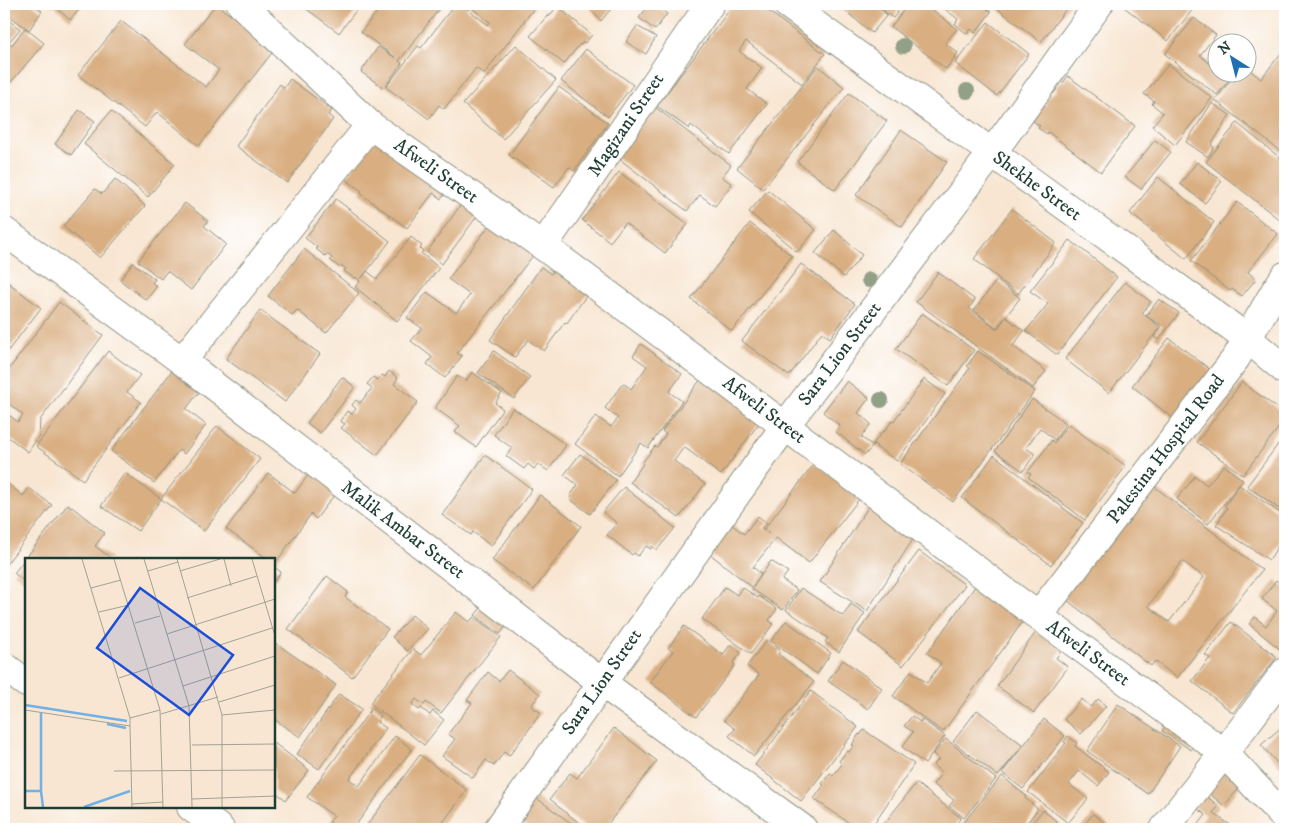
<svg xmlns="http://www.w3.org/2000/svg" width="1289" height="833" viewBox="0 0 1289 833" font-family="'IM FELL DW Pica',serif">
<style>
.building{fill:#d9ae81;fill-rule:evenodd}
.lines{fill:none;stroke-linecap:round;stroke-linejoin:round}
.street-casing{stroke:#8c9283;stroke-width:30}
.street{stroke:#fff;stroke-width:28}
.tree{fill:#91a087}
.labels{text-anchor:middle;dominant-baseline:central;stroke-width:4.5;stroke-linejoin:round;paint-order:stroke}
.street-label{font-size:19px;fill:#1f3d34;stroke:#fff}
.inset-river{fill:none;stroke:#72b1e5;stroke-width:2.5}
.inset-road{fill:none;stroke:#a1a293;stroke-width:1}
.view{fill:#1d4ed8;fill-opacity:0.15;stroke:#1d4ed8;stroke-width:2.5}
.inset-edge{fill:none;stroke:#1f3d34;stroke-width:2.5}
</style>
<rect width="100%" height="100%" fill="#fff"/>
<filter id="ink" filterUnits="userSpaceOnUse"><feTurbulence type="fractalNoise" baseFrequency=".02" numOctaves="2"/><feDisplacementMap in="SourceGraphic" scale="10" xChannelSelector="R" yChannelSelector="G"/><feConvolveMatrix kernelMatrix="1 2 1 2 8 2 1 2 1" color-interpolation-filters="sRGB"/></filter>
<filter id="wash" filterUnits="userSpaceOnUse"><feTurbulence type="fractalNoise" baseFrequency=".0096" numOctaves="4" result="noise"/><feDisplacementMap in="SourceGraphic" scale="20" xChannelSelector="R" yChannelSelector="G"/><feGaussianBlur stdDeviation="1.12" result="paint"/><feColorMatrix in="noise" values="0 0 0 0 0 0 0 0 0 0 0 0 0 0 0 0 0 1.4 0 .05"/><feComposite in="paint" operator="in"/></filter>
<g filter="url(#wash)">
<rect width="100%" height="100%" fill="#f8e6d2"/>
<g id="blocks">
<g class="building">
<path d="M4 4H32L42 11 29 30 4 12Z"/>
<path d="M52 4H84L70 20Z"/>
<path d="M216 4 275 49 199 146 157 112 145 127 78 75 121 21 206 87 219 70 185 44Z"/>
<path d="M300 4H361L339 33Z"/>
<path d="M383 4H443L399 61 402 63 384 88 361 72 378 47 396 58 361 32Z"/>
<path d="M455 4H530L535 7 484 74 476 68 444 109 439 105 429 119 386 87 418 46 421 48ZM468 5 490 22 488 25 466 8Z"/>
<path d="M586 4H615L601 21Z"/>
<path d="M650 4H653L667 14 655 30 639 18Z"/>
<path d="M734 4H759L825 54 802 84 746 41 739 51 762 68 747 89 767 104 729 154 691 125 689 129 657 106Z"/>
<path d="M837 4H904L893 18 875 4 887 15 872 33Z"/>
<path d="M908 4H980L991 12 975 33 971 29 967 34 955 24 958 19 938 4 933 10 957 29 945 43 958 53 946 69 891 27Z"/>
<path d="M991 4H1070L1041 42Z"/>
<path d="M1126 4H1197L1168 41 1124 7Z"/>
<path d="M557 6 592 35 585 43 583 42 581 45 580 44 564 64 530 36 548 15 549 17Z"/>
<path d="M4 17 20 29 9 42 12 45 25 28 44 43 7 87 11 91 7 96 11 99 4 109Z"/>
<path d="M1194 18 1216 35 1200 55 1211 65 1216 58V72H1235L1217 95 1165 54Z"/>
<path d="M988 22 1029 54 997 96 955 63Z"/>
<path d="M637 26 656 37 646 54 626 42Z"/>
<path d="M516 45 556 80 503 139 463 104Z"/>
<path d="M1285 48V155L1215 100 1237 72H1246V67L1261 79Z"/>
<path d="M586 49 633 85 608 117 561 81Z"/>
<path d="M1169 64 1212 98 1175 145 1152 126 1163 113 1152 104 1154 101 1144 94Z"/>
<path d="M818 66 844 87 763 189 737 168Z"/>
<path d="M1068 76 1135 126 1101 172 1048 132 1047 134 1038 128 1040 126 1033 121 1037 115 1035 114 1042 106 1043 107 1047 103 1045 101 1052 93 1053 94 1057 89 1056 88 1061 81 1063 83Z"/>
<path d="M290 79 332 110 328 115 333 119 287 183 236 146 280 84 284 88Z"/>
<path d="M559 87 608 123 574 171 569 167 554 187 509 155Z"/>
<path d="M849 93 887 121 835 190 797 162Z"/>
<path d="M1212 103 1230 115 1211 145 1214 147 1208 157 1186 142Z"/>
<path d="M655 107 731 165 722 177 732 184 715 206 700 195 687 211 617 157Z"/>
<path d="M79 110 95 121 71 155 55 144Z"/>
<path d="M111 111 175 164 148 197 84 144Z"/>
<path d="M1237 123 1285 162V224L1206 162Z"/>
<path d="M901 130 947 162 902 227 856 195Z"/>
<path d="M377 135 449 189 441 199 433 193 407 228 360 193 362 191 345 179Z"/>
<path d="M1155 140 1171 152 1141 189 1125 177Z"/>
<path d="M1197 162 1222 181 1205 203 1180 184Z"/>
<path d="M619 172 688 224 665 253 625 223 610 242 582 220Z"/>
<path d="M1158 177 1214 222 1186 259 1130 213Z"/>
<path d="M115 179 145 206 100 258 63 226 95 189 102 194Z"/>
<path d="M768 190 816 230 797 252 749 212Z"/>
<path d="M467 196 483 208 442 264 427 252Z"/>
<path d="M336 199 390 241 361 279 367 271 377 279 411 237 422 246 420 248 423 251 421 253 439 268 397 321 355 287 360 281 356 277 355 279 344 271 346 269 342 266 340 268 330 260 332 258 327 254 325 256 316 249 317 247 305 238Z"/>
<path d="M1237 202 1278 234 1248 272 1256 279 1242 296 1232 289 1230 291 1191 261Z"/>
<path d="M185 203 208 221 204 226 226 244 191 290 167 271 161 279 138 261Z"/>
<path d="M1012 209 1056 243 1018 294 974 259Z"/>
<path d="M493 221 535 253 457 353 462 356 445 378 427 364 432 357 411 341 422 328 407 318 427 292 456 313 470 295 448 279Z"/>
<path d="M750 223 792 256 732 331 691 299Z"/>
<path d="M834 230 862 255 844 277 815 253Z"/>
<path d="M1070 240 1117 277 1057 355 1026 331 1048 304 1030 291Z"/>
<path d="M304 249 359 293 326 333 297 310 292 315 268 296Z"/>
<path d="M133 263 155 279 152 283 157 286 146 300 120 280Z"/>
<path d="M801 264 855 304 830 338 822 332 789 376 742 341Z"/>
<path d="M558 266 591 289 567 323 565 322 544 351 528 340 515 357 490 340 541 267 551 274Z"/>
<path d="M938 272 975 300 969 308 997 329 1006 317 1024 331 1013 346 1046 371 1033 388 916 302Z"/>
<path d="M4 279 41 308 4 356Z"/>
<path d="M997 280 1020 298 997 328 974 310Z"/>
<path d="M1125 282 1151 302 1142 313 1160 327 1109 393 1065 359Z"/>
<path d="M1159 299 1179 313 1159 340 1154 337 1162 326 1146 316Z"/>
<path d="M59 302 103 335 40 420 39 436 28 452 4 434V411L18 422 23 415 4 400V376Z"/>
<path d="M260 310 320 354 285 402 226 359Z"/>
<path d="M922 313 974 350 948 386 896 349Z"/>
<path d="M1169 338 1212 371 1174 419 1132 386Z"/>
<path d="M641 344 682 374 669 392 682 401 648 448 641 443 618 476 575 444 596 416 611 427 618 418 605 408 623 383 631 389 647 366 633 356Z"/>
<path d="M108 351 140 375 127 392 141 402 83 480 36 446Z"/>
<path d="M494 351 530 377 514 399 478 373Z"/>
<path d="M978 351 1035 391 953 502 900 464 970 368 967 366Z"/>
<path d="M175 367 202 388 186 409 206 425 184 454 179 450 154 483 111 451Z"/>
<path d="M389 371 398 378 394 384 418 402 377 455 341 428 345 424 340 421 347 411 352 414 356 409 352 405 356 400 360 403 372 388 367 384 373 377 377 380 382 375 385 377Z"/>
<path d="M472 372 502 393 495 403 503 409 476 447 455 432 460 426 435 408 457 376 466 381Z"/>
<path d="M704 375 762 419 721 475 684 447 674 461 705 484 679 518 630 482 643 464 642 463 655 446 657 447 666 434 662 431Z"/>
<path d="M342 377 355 387 320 433 307 423Z"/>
<path d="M924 379 945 394 897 461 876 447 877 446 873 444 883 431 884 432 892 421 893 422Z"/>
<path d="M847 381 869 398 858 413 871 424 861 437 873 446 865 455 836 432 840 426 823 412Z"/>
<path d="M1242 382 1285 414V419L1243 475 1197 442Z"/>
<path d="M1032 399 1066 423 1055 440 1040 428 1026 448 1035 454 1023 471 995 451Z"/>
<path d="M513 408 566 445 548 471 538 464 534 469 528 464 524 469 506 456 512 448 494 435Z"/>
<path d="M1068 424 1126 466 1085 520 1028 477 1031 474 1028 472 1052 440 1054 443Z"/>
<path d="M217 426 260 459 204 531 161 499Z"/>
<path d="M1285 435V513L1247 486Z"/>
<path d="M580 454 616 480 590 514 570 499 572 497 570 496 578 485 564 475Z"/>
<path d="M485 455 532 489 491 546 473 532 471 535 442 515Z"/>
<path d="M994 455 1083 523 1051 565 962 498Z"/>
<path d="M815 463 860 498 809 563 776 538 753 567 761 574 752 587 705 550 727 521 744 534 758 516 767 523 762 528 769 534 764 529Z"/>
<path d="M1224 465 1243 480 1208 524 1177 499 1195 476 1207 485Z"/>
<path d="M312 470 335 494 316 519 311 514 274 565V559H268L226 529 268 473 295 493Z"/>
<path d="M125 473 161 499 138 531 101 506Z"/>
<path d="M6 482 23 496 29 488 52 505 4 567V485Z"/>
<path d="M1151 484 1262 570 1177 678 1155 661 1151 666 1063 597ZM1182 561 1204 577 1169 622 1148 606Z"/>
<path d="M1239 485 1285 516V535L1269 560 1216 525 1227 508 1225 506Z"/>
<path d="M624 487 675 528 657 550 652 546 651 549 646 546 638 556 634 553 632 555 607 535 617 523 603 512Z"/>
<path d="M540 495 581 526 534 590 492 560Z"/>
<path d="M872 501 919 530 867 611 820 582Z"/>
<path d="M68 504 105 533 95 546 112 559H26V583L14 573Z"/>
<path d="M919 551 965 585 903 666 858 632Z"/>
<path d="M771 561 788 572 782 580 797 590 783 610 752 589Z"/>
<path d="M274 567 281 572 274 582Z"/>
<path d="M327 576 348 592 345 597 388 629 352 677 288 629Z"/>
<path d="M1276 580 1285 588V645L1281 650 1249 624 1255 617 1266 626 1277 611 1262 599Z"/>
<path d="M976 585 1024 620 943 732 893 696 911 671 927 683 941 663 927 653Z"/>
<path d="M725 587 737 595 742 587 758 598 759 596 777 609 769 620 773 624 751 654 702 619Z"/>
<path d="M801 588 843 616 851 604 865 613 839 652 825 642 828 638 786 610Z"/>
<path d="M486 602 510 621 500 634 475 615Z"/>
<path d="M456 612 469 622 474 617 501 637 441 713 426 702 424 705 416 699 412 704 419 710 421 708 430 715 433 711 444 720 424 745 370 703 413 649 421 655Z"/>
<path d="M412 615 428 629 407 651 392 637Z"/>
<path d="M786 621 831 653 817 674 771 641Z"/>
<path d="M1231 622 1277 657 1233 713 1192 681 1210 658 1205 655Z"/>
<path d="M684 626 723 655 730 645 741 653 733 663 735 665 696 717 650 682 673 651 668 648Z"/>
<path d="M1036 632 1062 650 1056 658 1068 667 1034 713 997 686Z"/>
<path d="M767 640 780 651 778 654 814 682 754 756 729 736 735 729 724 720 759 675 747 666Z"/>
<path d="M274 642 336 685 300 737 274 719Z"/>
<path d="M843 660 882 688 868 709 828 681Z"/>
<path d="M508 670 540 694 531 706 541 713 509 756 504 752 494 766 486 760 473 778 442 756 455 739 448 734 472 703 467 700 488 672 499 681Z"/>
<path d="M811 691 858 727 801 801 755 765Z"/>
<path d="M339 694 362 709 319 769 297 754Z"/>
<path d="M1082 699 1091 707 1098 699 1106 706 1081 734 1064 719Z"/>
<path d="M1118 704 1180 746 1148 794 1087 751Z"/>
<path d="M372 708 381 715 377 722 386 728 349 779 359 786 395 736 412 749 353 829H338L329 822 334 816 307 797Z"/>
<path d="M977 710 1023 745 998 776 953 742Z"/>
<path d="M912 716 920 722 922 719 945 736 925 764 902 747 913 732 904 726Z"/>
<path d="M1044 719 1065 736 1023 789 1002 773Z"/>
<path d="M1170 719 1199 738 1191 750 1162 731Z"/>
<path d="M1285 724V763L1281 767 1261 745Z"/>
<path d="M614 728 657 761 604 829H585L586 828 555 804H556L550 799 570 773 577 778Z"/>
<path d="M864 730 914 764 870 829H858L814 799 824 785 822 784 830 773 833 776 842 764 839 761 847 751 849 752 854 745H852L859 734 860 735Z"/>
<path d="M1068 736 1077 743 1075 746 1109 772 1098 786 1079 771 1069 784 1088 799 1068 823 1028 792 1066 743 1064 742Z"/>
<path d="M946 739 996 779 964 818 949 806 954 800 933 784 942 773 933 765 939 759 933 754Z"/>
<path d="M274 743 309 770 286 800 274 791Z"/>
<path d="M420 755 467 790 438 829H364Z"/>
<path d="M1224 762 1246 780 1224 806 1203 788Z"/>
<path d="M1002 776 1026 796 1025 798 1038 809 1022 829H958Z"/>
<path d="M916 783 961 818 952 829H880Z"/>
<path d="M1201 792 1219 806 1213 813 1236 829H1195L1206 815 1192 804Z"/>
<path d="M535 797 579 829H530L518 820Z"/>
<path d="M1043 810 1066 829H1027Z"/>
<path d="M1093 814 1109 826 1106 829H1081Z"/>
</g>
</g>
</g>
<g filter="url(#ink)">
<use href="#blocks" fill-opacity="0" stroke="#8c9283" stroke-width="1"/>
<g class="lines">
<g class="street-casing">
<g id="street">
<path d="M241 4 370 125 543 246 785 426 1038 616 1224 753 1285 818"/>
<path d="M787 4 1247 338 1285 370"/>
<path d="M4 231 182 361 601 682 803 829"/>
<path d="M543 246 710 4"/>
<path d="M182 361 282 236 370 125"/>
<path d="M1038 616 1236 358 1275 291 1285 276"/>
<path d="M4 666 26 683"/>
<path d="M191 807 220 829"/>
<path d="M498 829 785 426 992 153 1099 4"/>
<path d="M1164 829 1224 753 1285 672"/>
</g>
</g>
<use href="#street" class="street"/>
</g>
<g class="tree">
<circle cx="903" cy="46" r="8"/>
<circle cx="967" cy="91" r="8"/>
<circle cx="869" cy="280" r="8"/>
<circle cx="881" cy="400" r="8"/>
</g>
</g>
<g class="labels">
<g class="street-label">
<text transform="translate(626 125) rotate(-56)">Magizani Street</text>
<text transform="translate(436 171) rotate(35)">Afweli Street</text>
<text transform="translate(1037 186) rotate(36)">Shekhe Street</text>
<text transform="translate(840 354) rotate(-53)">Sara Lion Street</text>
<text transform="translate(764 410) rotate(37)">Afweli Street</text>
<text transform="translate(1166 449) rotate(-53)">Palestina Hospital Road</text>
<text transform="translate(403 530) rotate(37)">Malik Ambar Street</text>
<text transform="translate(1088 653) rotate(36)">Afweli Street</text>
<text transform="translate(602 682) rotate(-55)">Sara Lion Street</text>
</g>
</g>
<g transform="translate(25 558)">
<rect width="250" height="250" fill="#f8e6d2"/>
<path class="inset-river" d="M0 147 102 163M16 155V233M82 166 101 170M0 233H16L18 249M59 249 105 233"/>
<path class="inset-road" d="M57 1 105 160M89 1 135 152 138 249M119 1 164 148 167 249M152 1 197 157V249M199 1 206 28M227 1 250 78M123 13 153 4M155 13 195 1M66 30 96 22M162 40 232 18M74 54 104 47M110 65 135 58M142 76 250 41M94 120 247 70M158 128 250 98M194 144 250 127M0 152 105 168V160L135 152M136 156 193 139M197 157 250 152M105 168 107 249M167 187 250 186M89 213 250 212M167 241 250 238M107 246 138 244"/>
<path class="view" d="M115 30 208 97 164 157 72 90Z"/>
<rect width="250" height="250" class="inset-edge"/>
</g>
<rect width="1289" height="833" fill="none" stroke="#fff" stroke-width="20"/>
<g transform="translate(1232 58) rotate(324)"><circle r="24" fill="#ffffff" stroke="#a5b1ae"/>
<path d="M0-4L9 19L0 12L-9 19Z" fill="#1f6fb2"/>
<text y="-8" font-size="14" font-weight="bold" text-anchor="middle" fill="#1f3d34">N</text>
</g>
</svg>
